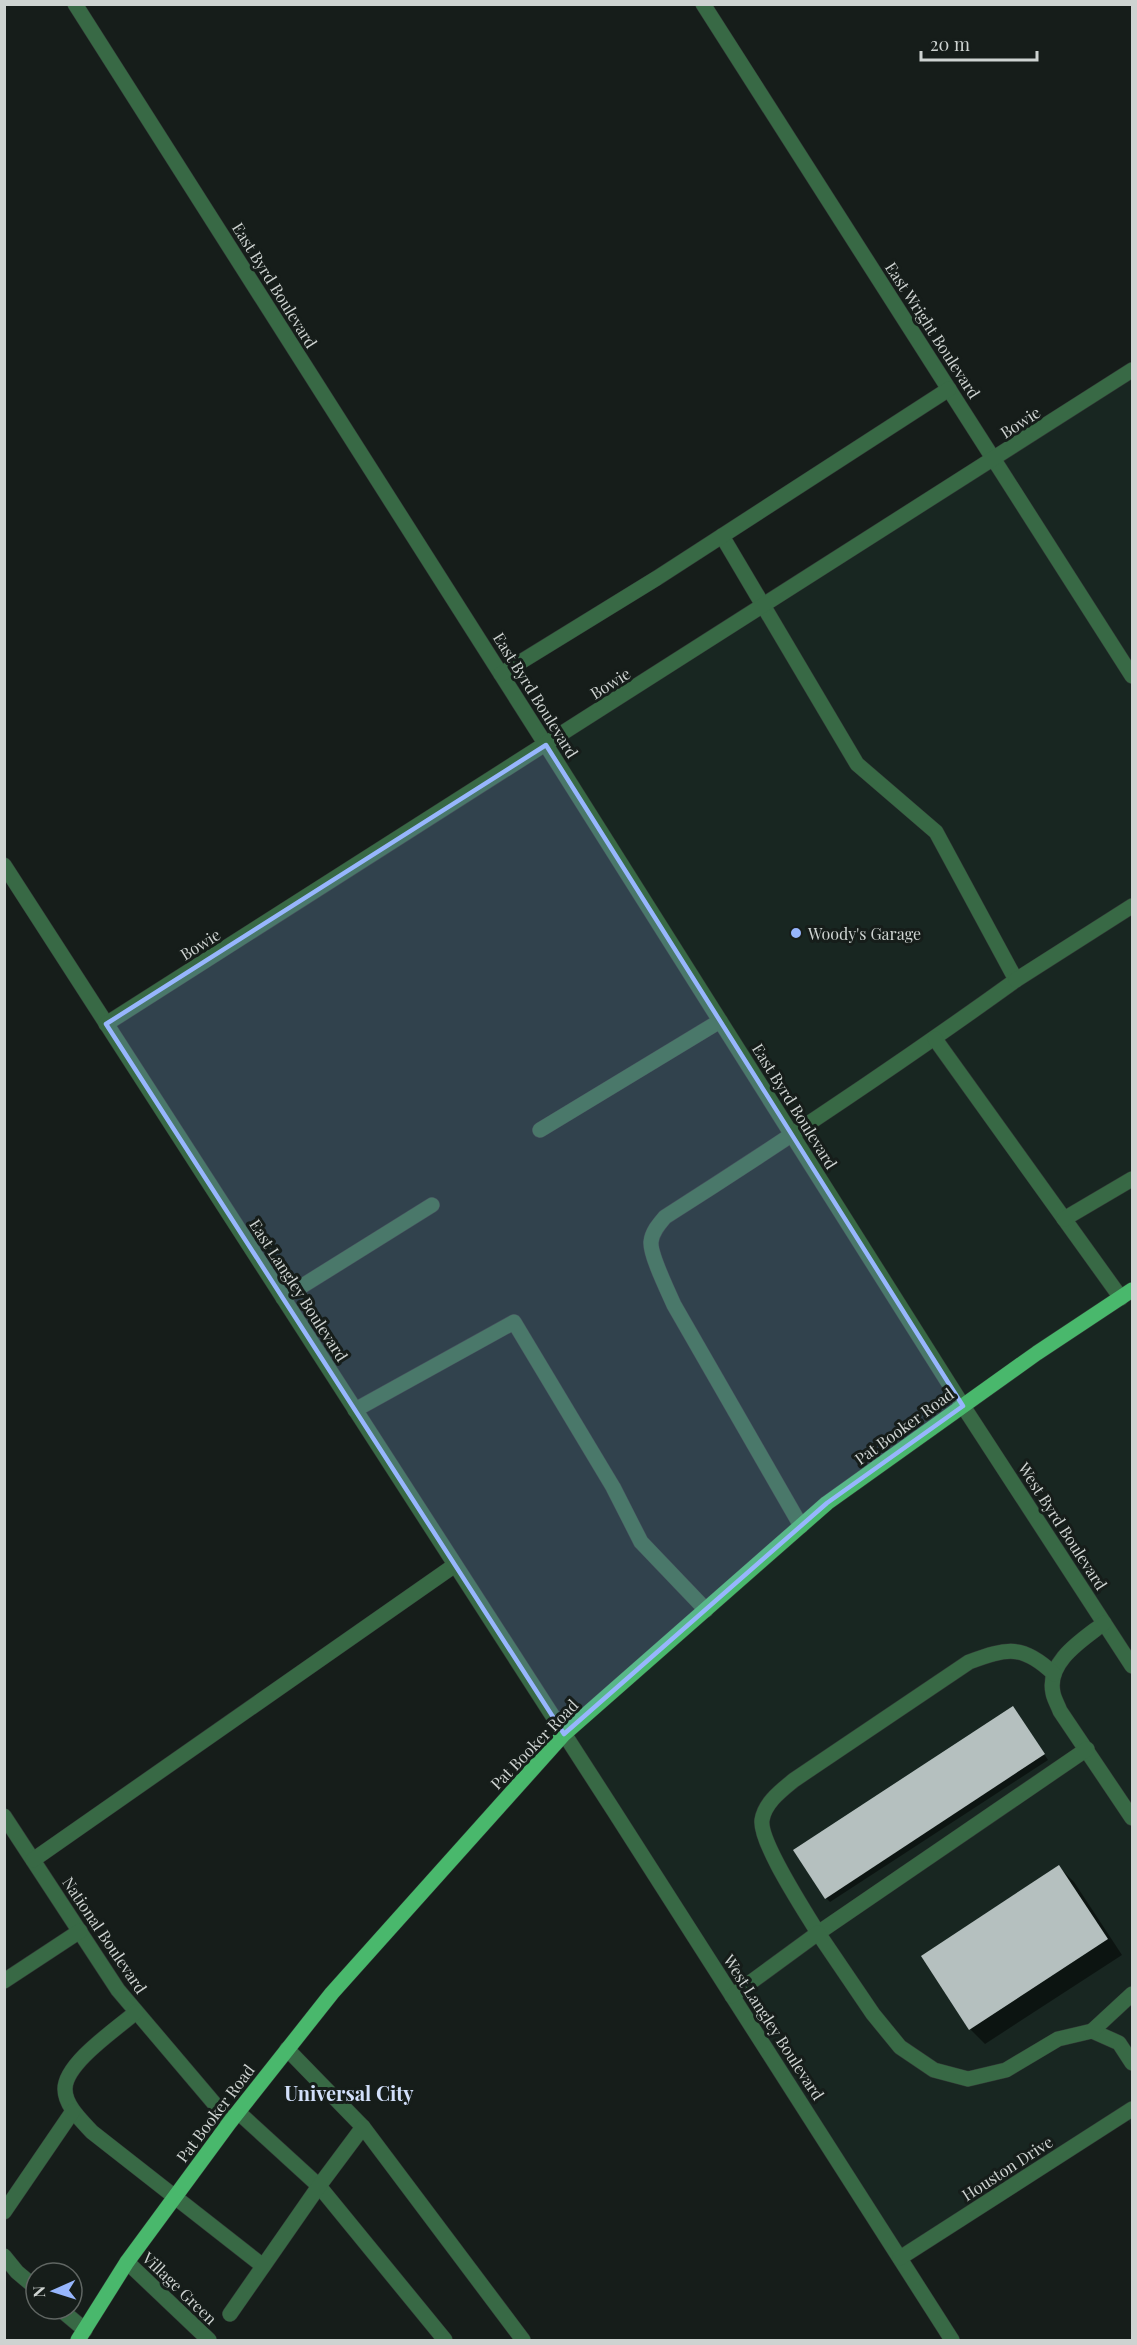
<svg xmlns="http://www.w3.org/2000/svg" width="1137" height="2345" viewBox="0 0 1137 2345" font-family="'Playfair Display',serif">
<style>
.built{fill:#182621}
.shadow{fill:#0007}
.building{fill:#b5c0bf}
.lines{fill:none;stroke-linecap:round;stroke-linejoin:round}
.minor-casing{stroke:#303634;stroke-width:16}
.major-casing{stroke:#303634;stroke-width:16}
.minor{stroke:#386945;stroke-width:15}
.major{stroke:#49b86c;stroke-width:15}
.marked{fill:#97b6fd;fill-opacity:0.2;stroke:#97b6fd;stroke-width:4.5;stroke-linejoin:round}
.poi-dot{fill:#97b6fd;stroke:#161d1a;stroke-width:2}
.labels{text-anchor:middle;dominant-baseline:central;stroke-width:6;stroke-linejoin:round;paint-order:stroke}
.street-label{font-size:16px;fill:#ced3d1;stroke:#161d1a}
.poi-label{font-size:16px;fill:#ced3d1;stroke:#161d1a;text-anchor:start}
.quarter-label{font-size:20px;font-weight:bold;fill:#d2dffa;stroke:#161d1a}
</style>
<rect width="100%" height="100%" fill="#161d1a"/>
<path class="built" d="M1132 370V2127L1125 2114 900 2258 106 1024Z"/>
<g class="shadow">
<path d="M1017 1713 1048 1760 830 1902 826 1898Z"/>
<path d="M1059 1867 1074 1882 1122 1955 985 2044 970 2029 923 1956Z"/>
</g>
<g class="building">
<path d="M1013 1706 1045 1754 825 1899 793 1850Z"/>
<path d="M1059 1865 1108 1939 969 2030 921 1956Z"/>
</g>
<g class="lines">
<g class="minor-casing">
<g id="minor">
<path d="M75 4 546 745 963 1406 1132 1666"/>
<path d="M703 4 1132 676"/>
<path d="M722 536 857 764 936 832 1016 980C901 1063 784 1141 665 1217 659 1224 652 1232 651 1242 650 1255 668 1291 674 1305L801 1526"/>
<path d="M501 674 657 578 949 389"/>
<path d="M4 865 614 1811 952 2340"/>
<path d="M1016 980 1132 906"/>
<path d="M106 1024 1132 370"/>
<path d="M935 1039 1121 1298"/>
<path d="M540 1130 720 1021"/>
<path d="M1064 1219 1132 1179"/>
<path d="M283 1298 432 1205"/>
<path d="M355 1410 514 1322 613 1487 641 1542 706 1610"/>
<path d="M1104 1623C1084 1639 1046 1661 1053 1693 1054 1699 1058 1705 1060 1711L1132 1818"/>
<path d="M1054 1674C1023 1644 1007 1648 969 1662L794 1780C782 1790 765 1802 762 1820 759 1842 805 1911 818 1933L1087 1749"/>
<path d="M4 1816 118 1990 230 2122"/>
<path d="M33 1860 455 1565"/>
<path d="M4 1981 80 1931"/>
<path d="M732 1996 818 1933 873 2014 900 2047 934 2070 968 2079 1006 2070 1058 2039 1092 2031 1119 2043 1132 2063"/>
<path d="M136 2012C118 2028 65 2063 65 2089 65 2106 82 2121 92 2132L263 2266"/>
<path d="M1092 2031 1132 1994"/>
<path d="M287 2049 363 2127"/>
<path d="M238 2112 319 2186 445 2340"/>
<path d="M4 2212 73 2111"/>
<path d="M4 2256 17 2272 36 2288"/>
<path d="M900 2258 1132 2109"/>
<path d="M127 2262 209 2340"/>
<path d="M60 2309 85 2330"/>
<path d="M230 2314 319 2186 363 2127 523 2340"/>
</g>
</g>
<g class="major-casing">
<path id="major" d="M78 2340 127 2262 230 2122 332 1993 564 1734 827 1503 1037 1353 1132 1290"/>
</g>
<use href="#minor" class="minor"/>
<use href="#major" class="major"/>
</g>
<path class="marked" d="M546 745 963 1406 827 1503 564 1734 106 1024Z"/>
<circle class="poi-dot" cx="796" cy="933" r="6"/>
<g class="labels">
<g class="street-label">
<text transform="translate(275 285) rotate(58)">East Byrd Boulevard</text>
<text transform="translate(933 330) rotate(57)">East Wright Boulevard</text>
<text transform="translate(1020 422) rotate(-33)">Bowie</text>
<text transform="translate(610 683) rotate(-32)">Bowie</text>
<text transform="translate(536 695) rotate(58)">East Byrd Boulevard</text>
<text transform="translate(200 944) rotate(-32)">Bowie</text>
<text transform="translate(795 1106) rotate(58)">East Byrd Boulevard</text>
<text transform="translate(299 1290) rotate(57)">East Langley Boulevard</text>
<text transform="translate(904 1426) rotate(-36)">Pat Booker Road</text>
<text transform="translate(1063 1526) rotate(57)">West Byrd Boulevard</text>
<text transform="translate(534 1744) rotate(-46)">Pat Booker Road</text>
<text transform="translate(105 1935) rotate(56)">National Boulevard</text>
<text transform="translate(774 2027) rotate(57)">West Langley Boulevard</text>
<text transform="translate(215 2113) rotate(-53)">Pat Booker Road</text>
<text transform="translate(1007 2168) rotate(-33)">Houston Drive</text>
<text transform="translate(180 2288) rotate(44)">Village Green</text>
</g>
<g class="poi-label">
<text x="808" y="933">Woody's Garage</text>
</g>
<g class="quarter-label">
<text x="349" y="2092">Universal City</text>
</g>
</g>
<rect width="1137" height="2345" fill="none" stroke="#ced3d1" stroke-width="12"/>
<g transform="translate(54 2291) rotate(267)"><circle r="28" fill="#161d1a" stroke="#606663" stroke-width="1.5"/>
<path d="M0-4.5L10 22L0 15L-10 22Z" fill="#97b6fd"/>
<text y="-9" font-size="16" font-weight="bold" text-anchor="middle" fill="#ced3d1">N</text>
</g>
<path d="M921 51v9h116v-9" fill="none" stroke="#ced3d1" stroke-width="3"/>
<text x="930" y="51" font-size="18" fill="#ced3d1" stroke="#161d1a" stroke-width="4.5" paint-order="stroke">20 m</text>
</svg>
